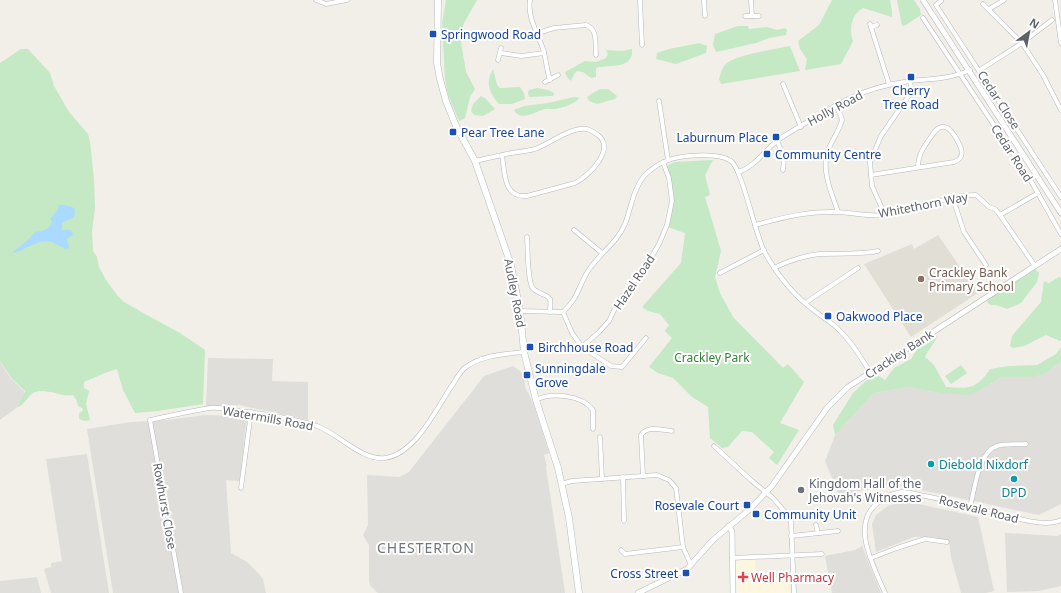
<svg xmlns="http://www.w3.org/2000/svg" width="1061" height="593" viewBox="0 0 1061 593" font-family="'Noto Sans',sans-serif">
<style>
.commercial{fill:#fef7e0}
.industrial{fill:#e0deda}
.education{fill:#e1ded6}
.green{fill:#c5e8c5}
.water{fill:#aadaff}
.lines{fill:none;stroke-linecap:round;stroke-linejoin:round}
.minor-casing{stroke:#b5b8bc;stroke-width:5}
.tertiary-casing{stroke:#b5b8bc;stroke-width:6}
.secondary-casing{stroke:#b6babf;stroke-width:7}
.minor{stroke:#fff;stroke-width:4}
.tertiary{stroke:#fff;stroke-width:5}
.secondary{stroke:#fff;stroke-width:6}
.transit-dot{fill:#1a4fb4;stroke:#fff;stroke-width:1.5}
.education-dot{fill:#8d6e63;stroke:#fff;stroke-width:1.5}
.culture-dot{fill:#0f9aa8;stroke:#fff;stroke-width:1.5}
.worship-dot{fill:#6b7280;stroke:#fff;stroke-width:1.5}
.health-dot{fill:#e0444e;stroke:#fff;stroke-width:1.5}
.labels{text-anchor:middle;dominant-baseline:central;stroke-width:4;stroke-linejoin:round;paint-order:stroke}
.transit-label{font-size:12px;fill:#164399;stroke:#fff;text-anchor:start}
.street-label{font-size:12px;fill:#5f6368;stroke:#fff}
.education-label{font-size:12px;fill:#785e54;stroke:#fff;text-anchor:start}
.park-label{font-size:12px;fill:#348238;stroke:#fff}
.culture-label{font-size:12px;fill:#0d838f;stroke:#fff;text-anchor:start}
.worship-label{font-size:12px;fill:#5b616d;stroke:#fff;text-anchor:start}
.health-label{font-size:12px;fill:#be3a42;stroke:#fff;text-anchor:start}
.quarter-label{font-size:14px;letter-spacing:1px;fill:#70757a;stroke:#fff}
</style>
<rect width="100%" height="100%" fill="#f1efe8"/>
<path class="commercial" d="M755 559 756 580 789 578 790 593H737L735 560Z"/>
<g class="industrial">
<path d="M208 358 273 359 272 381 308 382V420L239 405 206 406Z"/>
<path d="M1061 361V504L1039 515 893 484 839 495 825 461 835 435 874 393 908 387 939 393 982 389 1002 377H1035L1046 373Z"/>
<path d="M0 362 11 379 24 391V394L15 409 0 420Z"/>
<path d="M513 366 524 374 525 387 533 403 549 453 544 455 547 466 546 467 565 593H378L370 585 369 581V545L363 535 368 525 367 475 399 477 409 472 484 376Z"/>
<path d="M204 415 247 416 240 481 226 480 231 553 247 562 259 574 263 579 266 593H113L87 429 131 422 168 420Z"/>
<path d="M87 454 109 593H51L44 569 51 567V563L62 561 46 459Z"/>
<path d="M905 501 978 517 994 591 986 593H961L951 557 949 541 933 537H914L876 552 872 524 876 515 888 506Z"/>
<path d="M1005 533 1058 536 1061 534V586L1039 591 1007 592Z"/>
<path d="M862 546 881 593H832L825 556 855 550Z"/>
<path d="M37 577 41 593H0V581Z"/>
</g>
<path class="education" d="M938 235 978 293 911 337 864 264 912 244 914 249Z"/>
<g class="green">
<path d="M446 0H477L464 23 460 36 466 72 475 89 470 97 465 118 459 121 448 95 445 79 442 23Z"/>
<path d="M832 0H890L892 11V17L863 8C851 15 849 29 853 41L841 64 805 70 807 59 800 49 798 41 819 25Z"/>
<path d="M897 0H914L920 9 921 15 906 25 902 26Z"/>
<path d="M738 26H748L749 29 767 27 777 30 785 28 787 30 786 35 769 38 756 43 716 52 713 45 715 34Z"/>
<path d="M699 43 707 46 706 53 676 64 656 59 657 53 669 49Z"/>
<path d="M790 46 800 71 721 84 719 79C721 73 722 67 727 63 737 55 776 49 790 46Z"/>
<path d="M21 49H28L50 73 54 86 69 112 88 134 90 142 94 179 95 207 92 232 93 251 97 257 99 267 106 280 117 295 124 302 145 314 180 333 205 350 203 404 158 411 135 413 123 390 117 369 105 373 84 382V388L89 391 86 404 90 420 85 421 79 419V413L83 411 82 408 78 406 76 399 73 395C61 397 47 388 35 392 28 395 25 405 16 408L24 394 25 391 12 379 0 361V63Z"/>
<path d="M632 49C634 70 609 64 596 68V77L591 78 583 72 577 71 574 74 571 81 567 77 565 72 585 61 596 62 606 58 608 54 606 50 622 51Z"/>
<path d="M493 69 497 85 500 88 520 87 524 93 525 99 512 104H499C489 92 485 83 493 69Z"/>
<path d="M537 88 548 90 554 93 553 96 529 97 528 93 529 90Z"/>
<path d="M600 89H608L617 96 615 99 597 104 589 101 587 97 591 94Z"/>
<path d="M481 96 486 99 495 109 483 116 474 115 471 111 473 104Z"/>
<path d="M574 97 580 98C575 103 563 108 555 109 551 109 546 108 542 110 534 112 521 122 514 110L524 106 548 103Z"/>
<path d="M713 160 705 175 710 195 705 197 721 251 715 277 720 293 733 317 783 368 788 364 804 382 780 423 799 430 777 465 769 458 774 452 752 432 742 431 728 447 722 448 710 438 708 407 692 397 673 378 658 373 649 367 672 338 665 331 669 325 660 314 648 311 642 307 681 263 685 233 668 227 672 188 667 166 675 162Z"/>
<path d="M1035 269 1039 273 1037 282 1021 303 1007 309 996 305H991L988 303 987 300Z"/>
<path d="M1059 277 1061 278V340L1060 341 1046 335 1024 346 1013 348 1010 346 1012 336 1041 302 1044 281 1049 283Z"/>
<path d="M934 335 937 336C935 343 928 350 925 357L934 365 946 387C969 389 977 389 990 369L1009 366 1037 365 1056 354 1061 347V361L1046 373 1035 377H1002L982 389 969 395 939 393 908 387 874 393 835 435 833 425 853 393 867 380 879 376 885 380 894 368 911 359 919 346Z"/>
<path d="M961 365 967 373 951 384 945 376Z"/>
</g>
<path class="water" d="M59 205H65L74 208 75 213 74 217 62 223V230H71L73 235 67 239 69 248 66 249C61 247 56 244 52 242 38 238 25 251 12 253L29 239 35 232C43 231 50 230 52 221L50 219 57 211Z"/>
<g class="lines">
<g class="minor-casing">
<g id="minor">
<path d="M316 0 326 4 347 0"/>
<path d="M530 0C527 18 539 35 544 52 546 61 547 71 550 80"/>
<path d="M640 0 642 45"/>
<path d="M704 0 705 16"/>
<path d="M751 0 752 16"/>
<path d="M1055 0 1061 43"/>
<path d="M941 1 936 5 1061 197"/>
<path d="M983 4 1022 43 1043 75 1061 110"/>
<path d="M989 9 1004 0"/>
<path d="M745 16H759"/>
<path d="M923 18 1031 181 1061 234"/>
<path d="M870 24 889 84"/>
<path d="M871 27 877 25"/>
<path d="M538 33 554 28 586 25C598 29 595 44 596 55"/>
<path d="M501 53 521 56 544 53"/>
<path d="M498 60 501 48"/>
<path d="M980 70 1022 43 1052 20"/>
<path d="M545 82 558 75"/>
<path d="M783 84 801 127"/>
<path d="M659 101 668 160"/>
<path d="M836 106 841 116 842 120C839 132 830 142 827 154 822 173 832 194 838 212"/>
<path d="M777 141C782 152 785 159 783 170"/>
<path d="M475 161C484 159 493 157 502 155 513 152 524 152 535 149 550 144 571 126 587 129 590 130 595 133 598 135 616 149 589 176 575 183L527 196C503 198 505 173 502 155"/>
<path d="M738 172C755 167 765 150 778 140 791 131 806 123 820 115 829 110 837 104 846 100 866 90 888 84 910 81 930 79 951 79 970 70"/>
<path d="M871 175 954 162C967 157 961 147 956 138 951 130 945 122 936 130 928 141 918 152 918 167"/>
<path d="M953 199 964 232 986 265"/>
<path d="M885 215 872 186 870 162 881 136 910 94 911 87 910 81"/>
<path d="M1000 215 1038 193"/>
<path d="M755 225C782 218 807 211 835 212 852 212 867 217 884 215 914 212 946 195 976 195L989 207 995 209 1000 215 1035 266"/>
<path d="M574 230 602 253"/>
<path d="M527 237C528 249 527 276 532 287 536 294 546 293 550 299 551 302 550 308 550 312"/>
<path d="M774 268C788 261 803 256 819 254 838 253 858 255 878 251"/>
<path d="M720 273 764 250"/>
<path d="M805 303 858 268"/>
<path d="M520 311 563 312C579 297 578 287 588 271 599 254 617 243 625 224 631 208 633 190 644 176 650 170 658 164 666 161 680 155 718 152 731 161 742 169 755 233 764 251 777 275 794 296 816 312 825 319 833 323 840 331 853 343 861 358 870 372"/>
<path d="M563 312 572 333 582 347 611 366 622 367 646 338"/>
<path d="M582 347 599 332 609 321 618 302 647 265 659 244 667 225 672 201 669 178 663 162"/>
<path d="M536 400C552 392 582 395 593 410V429"/>
<path d="M600 437 602 479"/>
<path d="M714 446 752 481 773 498 790 518 791 522 794 593"/>
<path d="M643 476 641 435C647 425 662 430 672 431"/>
<path d="M623 477 624 521"/>
<path d="M561 484 572 481 657 475 669 480 676 488 683 547 691 565"/>
<path d="M241 488 251 412"/>
<path d="M970 507C975 489 978 452 997 446 1004 443 1018 445 1026 444"/>
<path d="M816 525 818 533"/>
<path d="M791 536 838 531"/>
<path d="M621 550 625 554 683 547"/>
<path d="M732 558 822 554"/>
<path d="M871 558 897 548 925 539 947 542"/>
<path d="M181 593 150 420C170 416 190 411 210 408 216 407 224 409 231 410 259 413 291 418 317 426 339 434 362 461 385 458 416 454 437 407 453 384 457 378 461 370 466 367 482 355 505 354 524 352"/>
<path d="M885 593C874 567 849 523 879 502 886 497 893 493 901 492 908 491 918 495 925 496 956 502 986 511 1016 518 1030 522 1048 526 1061 520"/>
</g>
</g>
<g class="tertiary-casing">
<g id="tertiary">
<path d="M923 0 1061 213"/>
<path d="M729 526 732 532 733 593"/>
<path d="M638 593 687 569 713 540 749 510 772 486 827 408 848 387 1061 249"/>
</g>
</g>
<g class="secondary-casing">
<path id="secondary" d="M438 0 437 63 440 79 446 101 456 126 475 161 511 265 520 311 524 352 536 400 558 468 569 518 579 593"/>
</g>
<use href="#minor" class="minor"/>
<use href="#tertiary" class="tertiary"/>
<use href="#secondary" class="secondary"/>
</g>
<g class="transit-dot">
<rect x="429" y="30" width="8" height="8" rx="2"/>
<rect x="907" y="73" width="8" height="8" rx="2"/>
<rect x="449" y="128" width="8" height="8" rx="2"/>
<rect x="772" y="133" width="8" height="8" rx="2"/>
<rect x="763" y="150" width="8" height="8" rx="2"/>
<rect x="824" y="312" width="8" height="8" rx="2"/>
<rect x="526" y="343" width="8" height="8" rx="2"/>
<rect x="523" y="371" width="8" height="8" rx="2"/>
<rect x="743" y="501" width="8" height="8" rx="2"/>
<rect x="752" y="510" width="8" height="8" rx="2"/>
<rect x="682" y="569" width="8" height="8" rx="2"/>
</g>
<circle class="education-dot" cx="921" cy="279" r="4"/>
<g class="culture-dot">
<circle cx="931" cy="464" r="4"/>
<circle cx="1014" cy="479" r="4"/>
</g>
<circle class="worship-dot" cx="801" cy="490" r="4"/>
<path class="health-dot" d="M741 571h4v4h4v4h-4v4h-4v-4h-4v-4h4z"/>
<g class="labels">
<g class="transit-label">
<text x="441" y="34">Springwood Road</text>
<text x="911" y="90" text-anchor="middle">Cherry<tspan x="911" dy="14">Tree Road</tspan></text>
<text x="461" y="132">Pear Tree Lane</text>
<text x="768" y="137" text-anchor="end">Laburnum Place</text>
<text x="775" y="154">Community Centre</text>
<text x="836" y="316">Oakwood Place</text>
<text x="538" y="347">Birchhouse Road</text>
<text x="535" y="368">Sunningdale<tspan x="535" dy="14">Grove</tspan></text>
<text x="739" y="505" text-anchor="end">Rosevale Court</text>
<text x="764" y="514">Community Unit</text>
<text x="678" y="573" text-anchor="end">Cross Street</text>
</g>
<g class="street-label">
<text transform="translate(999 100) rotate(57)">Cedar Close</text>
<text transform="translate(835 108) rotate(-28)">Holly Road</text>
<text transform="translate(1012 153) rotate(57)">Cedar Road</text>
<text transform="translate(923 205) rotate(-11)">Whitethorn Way</text>
<text transform="translate(634 282) rotate(-56)">Hazel Road</text>
<text transform="translate(515 293) rotate(79)">Audley Road</text>
<text transform="translate(899 354) rotate(-33)">Crackley Bank</text>
<text transform="translate(268 418) rotate(10)">Watermills Road</text>
<text transform="translate(165 506) rotate(80)">Rowhurst Close</text>
<text transform="translate(979 509) rotate(14)">Rosevale Road</text>
</g>
<g class="education-label">
<text x="929" y="272">Crackley Bank<tspan x="929" dy="14">Primary School</tspan></text>
</g>
<g class="park-label">
<text x="712" y="357">Crackley Park</text>
</g>
<g class="culture-label">
<text x="939" y="464">Diebold Nixdorf</text>
<text x="1014" y="492" text-anchor="middle">DPD</text>
</g>
<g class="worship-label">
<text x="809" y="483">Kingdom Hall of the<tspan x="809" dy="14">Jehovah's Witnesses</tspan></text>
</g>
<g class="health-label">
<text x="751" y="577">Well Pharmacy</text>
</g>
<g class="quarter-label">
<text x="426" y="547">CHESTERTON</text>
</g>
</g>
<g transform="translate(1029 32) rotate(32)" stroke="#ffffff" stroke-width="3" paint-order="stroke">
<path d="M0-3L7 15L0 10L-7 15Z" fill="#5f6368"/>
<text y="-6" font-size="11" font-weight="bold" text-anchor="middle" fill="#5f6368">N</text>
</g>
</svg>
